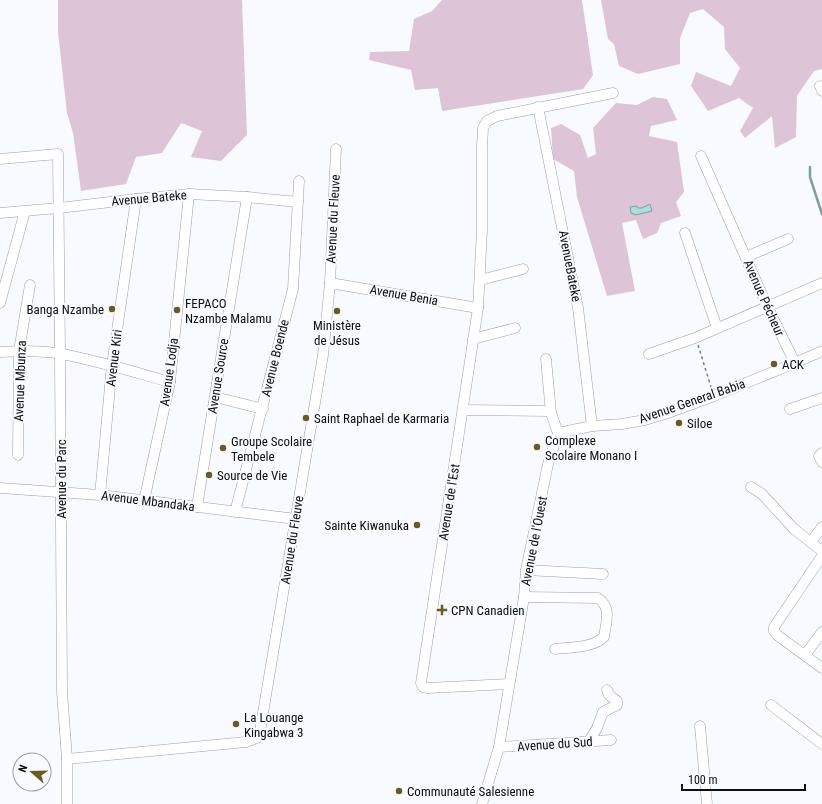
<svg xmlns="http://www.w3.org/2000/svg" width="822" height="804" viewBox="0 0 822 804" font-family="'Roboto Condensed',sans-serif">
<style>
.green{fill:#dec4d7}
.water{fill:#aedbdb;stroke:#7e9e9e}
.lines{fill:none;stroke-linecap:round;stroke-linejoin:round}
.stream{stroke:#7e9e9e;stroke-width:2.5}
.minor-casing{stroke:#9d9fa3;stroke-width:11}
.path{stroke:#7b7c7f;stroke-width:1.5;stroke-dasharray:3 3;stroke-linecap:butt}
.minor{stroke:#fff;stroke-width:10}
.poi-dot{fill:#695b28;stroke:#f8faff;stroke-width:1.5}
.labels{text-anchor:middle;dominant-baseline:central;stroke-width:4;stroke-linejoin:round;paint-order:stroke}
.street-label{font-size:13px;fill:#0d0e0f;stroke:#f8faff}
.poi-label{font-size:13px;fill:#0d0e0f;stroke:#f8faff;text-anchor:start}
</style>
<rect width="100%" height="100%" fill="#f8faff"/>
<g class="green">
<path d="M58 0H242L247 135 221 161 191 157 202 131 181 123 162 153 136 157 126 184 81 191 73 133 67 113 58 32Z"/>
<path d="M442 0H582L593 75 583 89 442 111 438 88 415 90 411 70 369 60 370 52 409 51 414 19 432 11Z"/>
<path d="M601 0H822V69L814 71 797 96 796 137 775 148 772 116 745 138 740 131 753 108 739 98 708 111 691 86 696 72 731 86 740 68 725 49 724 27 703 9 690 13 680 38V64L638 74 619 66 614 44 608 39Z"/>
<path d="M653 97 667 99 677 120 651 126 649 136 677 142 684 192 676 202 681 216 661 223 657 233 643 239 636 220 622 223 635 291 607 296 577 197 574 171 553 159 551 128 561 124 580 135 588 158 596 154 593 128 616 103 637 105Z"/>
</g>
<path class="water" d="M650 204 652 211 636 215 631 213 630 207 637 206 638 208H642Z"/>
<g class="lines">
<path class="stream" d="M810 167V177L822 214"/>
<g class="minor-casing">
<g id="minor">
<path d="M820 86 822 91"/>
<path d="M538 107 578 308 592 426"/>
<path d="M701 156 767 306 795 363"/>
<path d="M0 159 58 154 60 354 62 692 67 759V804"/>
<path d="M0 213 59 208 136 199 189 194 247 197 298 202"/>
<path d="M685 233 717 328"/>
<path d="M746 257 788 239"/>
<path d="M480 280 523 269"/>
<path d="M330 283 478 308"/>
<path d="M0 303 25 211"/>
<path d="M473 339 515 328"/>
<path d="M0 352C20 351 42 350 62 354 99 361 134 372 170 382"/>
<path d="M649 354 695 338 822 283"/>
<path d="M546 359 551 413"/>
<path d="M215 397 263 409"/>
<path d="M790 409 822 398"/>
<path d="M463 410 549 411 551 413 558 433 548 464 526 570 524 597 499 747 482 804"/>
<path d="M558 433 592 426 622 424 645 420 665 414 714 396 795 363 822 351"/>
<path d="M822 453 819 456 822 462"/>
<path d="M18 455 19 351 30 285"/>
<path d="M751 487 762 494 794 529 822 551"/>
<path d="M0 488 100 495 296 519"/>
<path d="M100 495 112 365 136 199"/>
<path d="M144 501 170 382 189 194"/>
<path d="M197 507 247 197"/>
<path d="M235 512 293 289 299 181"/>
<path d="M811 542 822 527"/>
<path d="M822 556 774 627V631L777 635 822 668"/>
<path d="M526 570 603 574"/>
<path d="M524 597 598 598C612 608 606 622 604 637 593 648 570 647 555 649"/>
<path d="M805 655 822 632"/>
<path d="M509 684 428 688 423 687 421 683 478 308 482 230V147L483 128 487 121 497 116 613 93"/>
<path d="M771 705 822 744"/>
<path d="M700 726 707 804"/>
<path d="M589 741 597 728 603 712 617 705V701L609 695 607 690"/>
<path d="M499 747 611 740"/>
<path d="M67 759 246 742 259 737 323 355 330 283 336 149"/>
</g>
</g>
<path class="path" d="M698 345 711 387"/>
<use href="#minor" class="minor"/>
</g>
<g class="poi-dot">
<circle cx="112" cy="309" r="4"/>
<circle cx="177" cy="310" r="4"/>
<circle cx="337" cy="311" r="4"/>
<circle cx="774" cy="364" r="4"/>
<circle cx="306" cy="418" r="4"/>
<circle cx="679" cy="423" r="4"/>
<circle cx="537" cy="447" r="4"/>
<circle cx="223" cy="448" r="4"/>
<circle cx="209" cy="475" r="4"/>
<circle cx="417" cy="525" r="4"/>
<path d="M440 604h4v4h4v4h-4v4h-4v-4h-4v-4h4z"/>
<circle cx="236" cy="724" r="4"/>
<circle cx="399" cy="791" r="4"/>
</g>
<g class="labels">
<g class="street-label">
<text transform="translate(149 198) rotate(-5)">Avenue Bateke</text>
<text transform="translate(333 219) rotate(-87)">Avenue du Fleuve</text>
<text transform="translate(570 266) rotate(79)">AvenueBateke</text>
<text transform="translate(404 295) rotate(10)">Avenue Benia</text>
<text transform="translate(764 298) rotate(66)">Avenue Pécheur</text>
<text transform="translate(114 358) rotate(-83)">Avenue Kiri</text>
<text transform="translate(275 358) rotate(-76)">Avenue Boende</text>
<text transform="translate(169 372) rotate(-82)">Avenue Lodja</text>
<text transform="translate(218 376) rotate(-81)">Avenue Source</text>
<text transform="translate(20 381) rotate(-88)">Avenue Mbunza</text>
<text transform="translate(692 401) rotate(-19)">Avenue General Babia</text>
<text transform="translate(61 479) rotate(-90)">Avenue du Parc</text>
<text transform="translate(148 501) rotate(7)">Avenue Mbandaka</text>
<text transform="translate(449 502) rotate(-81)">Avenue de l'Est</text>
<text transform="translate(292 540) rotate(-81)">Avenue du Fleuve</text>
<text transform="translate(534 541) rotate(-79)">Avenue de l'Ouest</text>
<text transform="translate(555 744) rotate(-4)">Avenue du Sud</text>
</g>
<g class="poi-label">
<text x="185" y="303">FEPACO<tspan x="185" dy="15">Nzambe Malamu</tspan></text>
<text x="104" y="309" text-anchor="end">Banga Nzambe</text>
<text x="337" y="325" text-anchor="middle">Ministère<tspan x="337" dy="15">de Jésus</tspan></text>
<text x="782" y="364">ACK</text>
<text x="314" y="418">Saint Raphael de Karmaria</text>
<text x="687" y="423">Siloe</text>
<text x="545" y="440">Complexe<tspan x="545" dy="15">Scolaire Monano I</tspan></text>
<text x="231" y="441">Groupe Scolaire<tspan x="231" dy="15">Tembele</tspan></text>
<text x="217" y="475">Source de Vie</text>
<text x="409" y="525" text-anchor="end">Sainte Kiwanuka</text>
<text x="451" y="610">CPN Canadien</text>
<text x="244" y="717">La Louange<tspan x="244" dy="15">Kingabwa 3</tspan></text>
<text x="407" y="791">Communauté Salesienne</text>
</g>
</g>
<g transform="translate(32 772) rotate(290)"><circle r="19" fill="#f8faff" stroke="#9a9c9f"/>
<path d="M0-3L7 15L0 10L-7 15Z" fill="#695b28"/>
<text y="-6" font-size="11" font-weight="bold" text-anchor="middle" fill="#0d0e0f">N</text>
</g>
<path d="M682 784v6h123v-6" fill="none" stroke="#0d0e0f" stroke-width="2"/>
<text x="688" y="784" font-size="12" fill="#0d0e0f" stroke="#f8faff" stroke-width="3" paint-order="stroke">100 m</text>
</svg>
